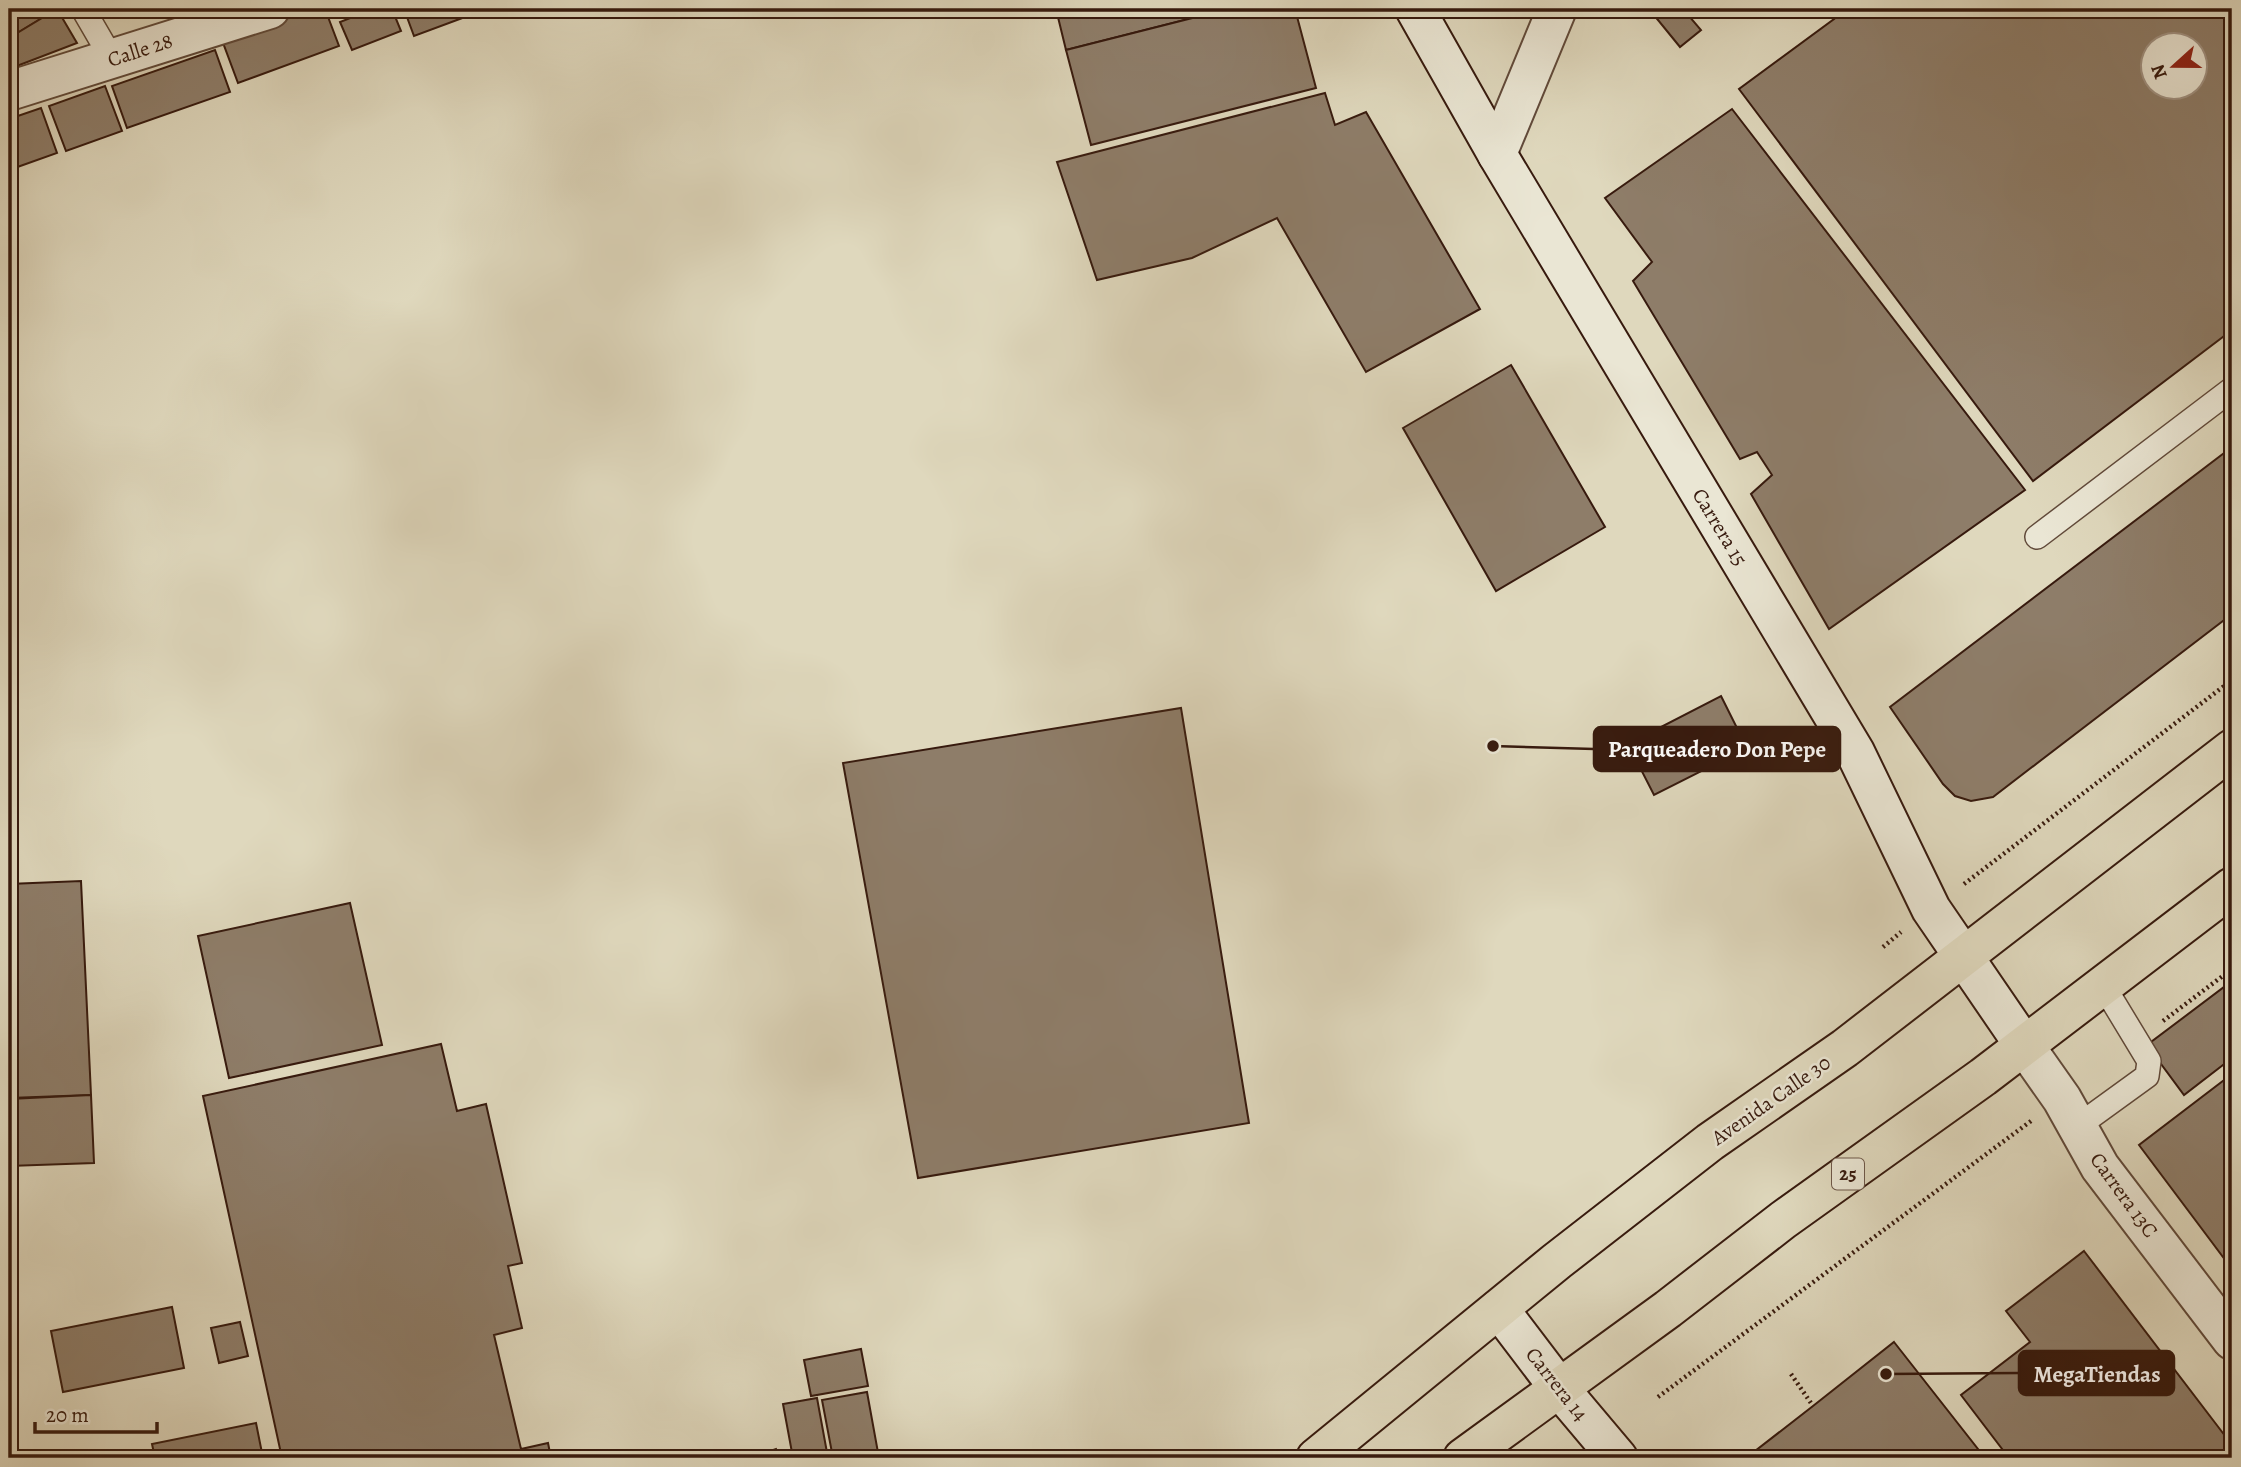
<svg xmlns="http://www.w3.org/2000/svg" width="2241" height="1467" viewBox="0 0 2241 1467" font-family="Alegreya,serif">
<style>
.building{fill:#8e7d69;stroke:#371a0e;stroke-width:2;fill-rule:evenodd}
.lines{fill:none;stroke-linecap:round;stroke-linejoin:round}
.lane-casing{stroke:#614a3a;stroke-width:26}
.street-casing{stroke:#614a3a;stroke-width:42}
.secondary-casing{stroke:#371a0e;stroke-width:42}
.highway-casing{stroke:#371a0e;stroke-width:42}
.path{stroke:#371a0e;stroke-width:4.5;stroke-dasharray:2 3.5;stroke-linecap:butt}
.lane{stroke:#eae6d4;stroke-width:23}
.street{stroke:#eae6d4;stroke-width:38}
.secondary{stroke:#eae6d4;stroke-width:38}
.highway{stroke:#dfd8bd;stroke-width:38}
.labels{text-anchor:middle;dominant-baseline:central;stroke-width:5;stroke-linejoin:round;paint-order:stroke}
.shield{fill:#eae6d4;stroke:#6d5749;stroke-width:2}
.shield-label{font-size:19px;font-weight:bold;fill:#371a0e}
.street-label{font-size:21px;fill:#371a0e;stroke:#eae6d4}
.leader{fill:none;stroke:#371a0e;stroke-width:2.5}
.callout-dot{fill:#371a0e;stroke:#eae6d4;stroke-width:2.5}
.callout{fill:#371a0e;stroke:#371a0e;stroke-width:2.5}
.callout-label{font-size:23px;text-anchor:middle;font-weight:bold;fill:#fff}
</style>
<rect width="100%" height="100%" fill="#dfd8bd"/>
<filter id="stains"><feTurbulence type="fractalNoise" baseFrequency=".00286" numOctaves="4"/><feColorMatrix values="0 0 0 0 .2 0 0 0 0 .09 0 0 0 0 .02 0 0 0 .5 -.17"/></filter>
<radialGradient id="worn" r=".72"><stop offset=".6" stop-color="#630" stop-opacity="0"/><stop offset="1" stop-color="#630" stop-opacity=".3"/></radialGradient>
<g class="building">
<path d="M9 9H57L9 38Z"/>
<path d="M57 9 77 43 9 69V38Z"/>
<path d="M308 9H325L339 46 238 83 222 40Z"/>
<path d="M373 9H392L401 31 352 50 340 22Z"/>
<path d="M404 9H484V10L414 36Z"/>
<path d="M1056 9H1228L1066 50Z"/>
<path d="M1228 9H1295L1316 88 1091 145 1066 50Z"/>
<path d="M1649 9H1683L1701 30 1680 47Z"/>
<path d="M1826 9H2232V330L2033 481 1739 89 1834 19ZM2154 46H2196V88H2154Z"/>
<path d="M215 50 230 92 127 128 112 86Z"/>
<path d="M105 86 122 131 66 151 49 106Z"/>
<path d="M1325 93 1335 125 1366 112 1480 309 1366 372 1277 218 1192 258 1097 280 1057 162Z"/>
<path d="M41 108 57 153 9 170V119Z"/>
<path d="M1732 109 2025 490 1829 629 1751 494 1772 475 1757 452 1740 459 1633 281 1652 262 1605 198Z"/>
<path d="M1511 365 1605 527 1496 591 1403 428Z"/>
<path d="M2232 447V614L1993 797 1971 801 1955 796 1943 784 1890 707Z"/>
<path d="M1721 696 1747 748 1654 795 1628 744Z"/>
<path d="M1181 708 1249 1123 918 1178 843 763Z"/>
<path d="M81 881 91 1095 9 1098V884Z"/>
<path d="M350 903 382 1045 229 1078 198 936Z"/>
<path d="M2228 984 2232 989V1058L2184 1095 2147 1045Z"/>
<path d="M441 1044 457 1111 486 1104 522 1263 508 1266 522 1328 494 1335 521 1449 548 1443 551 1458H282L203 1096Z"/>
<path d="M2232 1074V1269L2139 1145Z"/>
<path d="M91 1095 94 1163 9 1166V1099Z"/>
<path d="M2084 1251 2232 1445V1458H2009L1961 1395 2030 1342 2006 1311Z"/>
<path d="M172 1307 184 1368 63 1392 51 1331Z"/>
<path d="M240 1322 248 1356 219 1363 211 1328Z"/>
<path d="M1894 1342 1985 1458H1746L1813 1406Z"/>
<path d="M861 1349 868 1386 811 1396 804 1360Z"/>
<path d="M867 1392 879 1458H833L822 1400Z"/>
<path d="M817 1398 828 1458H793L783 1404Z"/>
<path d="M256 1423 263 1458H155L152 1444Z"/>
<path d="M776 1449 779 1458H750Z"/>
</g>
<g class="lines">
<g class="lane-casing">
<g id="lane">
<path d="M83 9 112 59"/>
<path d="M2037 537 2232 389"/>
<path d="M2078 1126 2147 1076 2149 1061 2103 985"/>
</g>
</g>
<g class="street-casing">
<g id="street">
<path d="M9 91 270 9"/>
<path d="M1497 154 1557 9"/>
<path d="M2024 1045 2062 1099 2100 1167 2232 1340"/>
</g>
</g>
<g class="secondary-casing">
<g id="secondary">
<path d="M1415 9 1497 154 1855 752 1931 909 2024 1045"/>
<path d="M1499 1309 1559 1388 1618 1458"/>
</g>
</g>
<g class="highway-casing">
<g id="highway">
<path d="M1316 1458 1557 1261 1710 1142 1845 1048 2232 749"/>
<path d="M1463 1458 1668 1309 1783 1220 1983 1077 2232 887"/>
</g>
</g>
<g class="path">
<path d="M1964 884 2232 680"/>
<path d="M1883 947 1901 932"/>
<path d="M2163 1021 2232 969"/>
<path d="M1791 1374 1813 1406"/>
<path d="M1658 1397 2031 1121"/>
</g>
<use href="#lane" class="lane"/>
<use href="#street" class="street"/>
<use href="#secondary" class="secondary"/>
<use href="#highway" class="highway"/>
</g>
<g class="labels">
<rect class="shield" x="1832" y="1158.5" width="32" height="31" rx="5"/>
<g class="shield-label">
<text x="1848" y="1174">25</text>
</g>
<g class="street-label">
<text transform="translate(140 50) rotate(-18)">Calle 28</text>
<text transform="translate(1720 527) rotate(59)">Carrera 15</text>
<text transform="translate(1771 1100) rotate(-35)">Avenida Calle 30</text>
<text transform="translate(2124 1195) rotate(54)">Carrera 13C</text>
<text transform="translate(1557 1384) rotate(52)">Carrera 14</text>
</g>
</g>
<path class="leader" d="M1493 746L1594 749M1886 1374L2019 1373"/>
<g class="callout-dot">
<circle cx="1493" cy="746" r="7"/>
<circle cx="1886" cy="1374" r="7"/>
</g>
<g class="callout">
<rect x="1594" y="727" width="246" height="44" rx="7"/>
<rect x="2019" y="1351" width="155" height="44" rx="7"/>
</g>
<g class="callout-label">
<text x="1717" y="757">Parqueadero Don Pepe</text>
<text x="2097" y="1382">MegaTiendas</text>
</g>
<rect width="2241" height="1467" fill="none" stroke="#dfd8bd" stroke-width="35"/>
<rect x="10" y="10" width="2220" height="1446" fill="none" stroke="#371a0e" stroke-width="3.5"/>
<rect x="18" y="18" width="2206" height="1432" fill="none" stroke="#371a0e" stroke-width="2"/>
<g transform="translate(2174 66) rotate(249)"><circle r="33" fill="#eae6d4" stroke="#a29485" stroke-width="2"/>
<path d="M0-5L12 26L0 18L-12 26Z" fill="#8f2418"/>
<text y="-10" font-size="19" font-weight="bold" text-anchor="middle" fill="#371a0e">N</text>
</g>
<path d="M35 1422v10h122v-10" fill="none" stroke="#371a0e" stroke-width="3.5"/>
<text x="46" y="1422" font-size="21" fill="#371a0e" stroke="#eae6d4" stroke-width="5" paint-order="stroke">20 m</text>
<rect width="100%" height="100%" filter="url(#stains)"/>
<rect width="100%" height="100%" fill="url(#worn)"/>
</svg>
